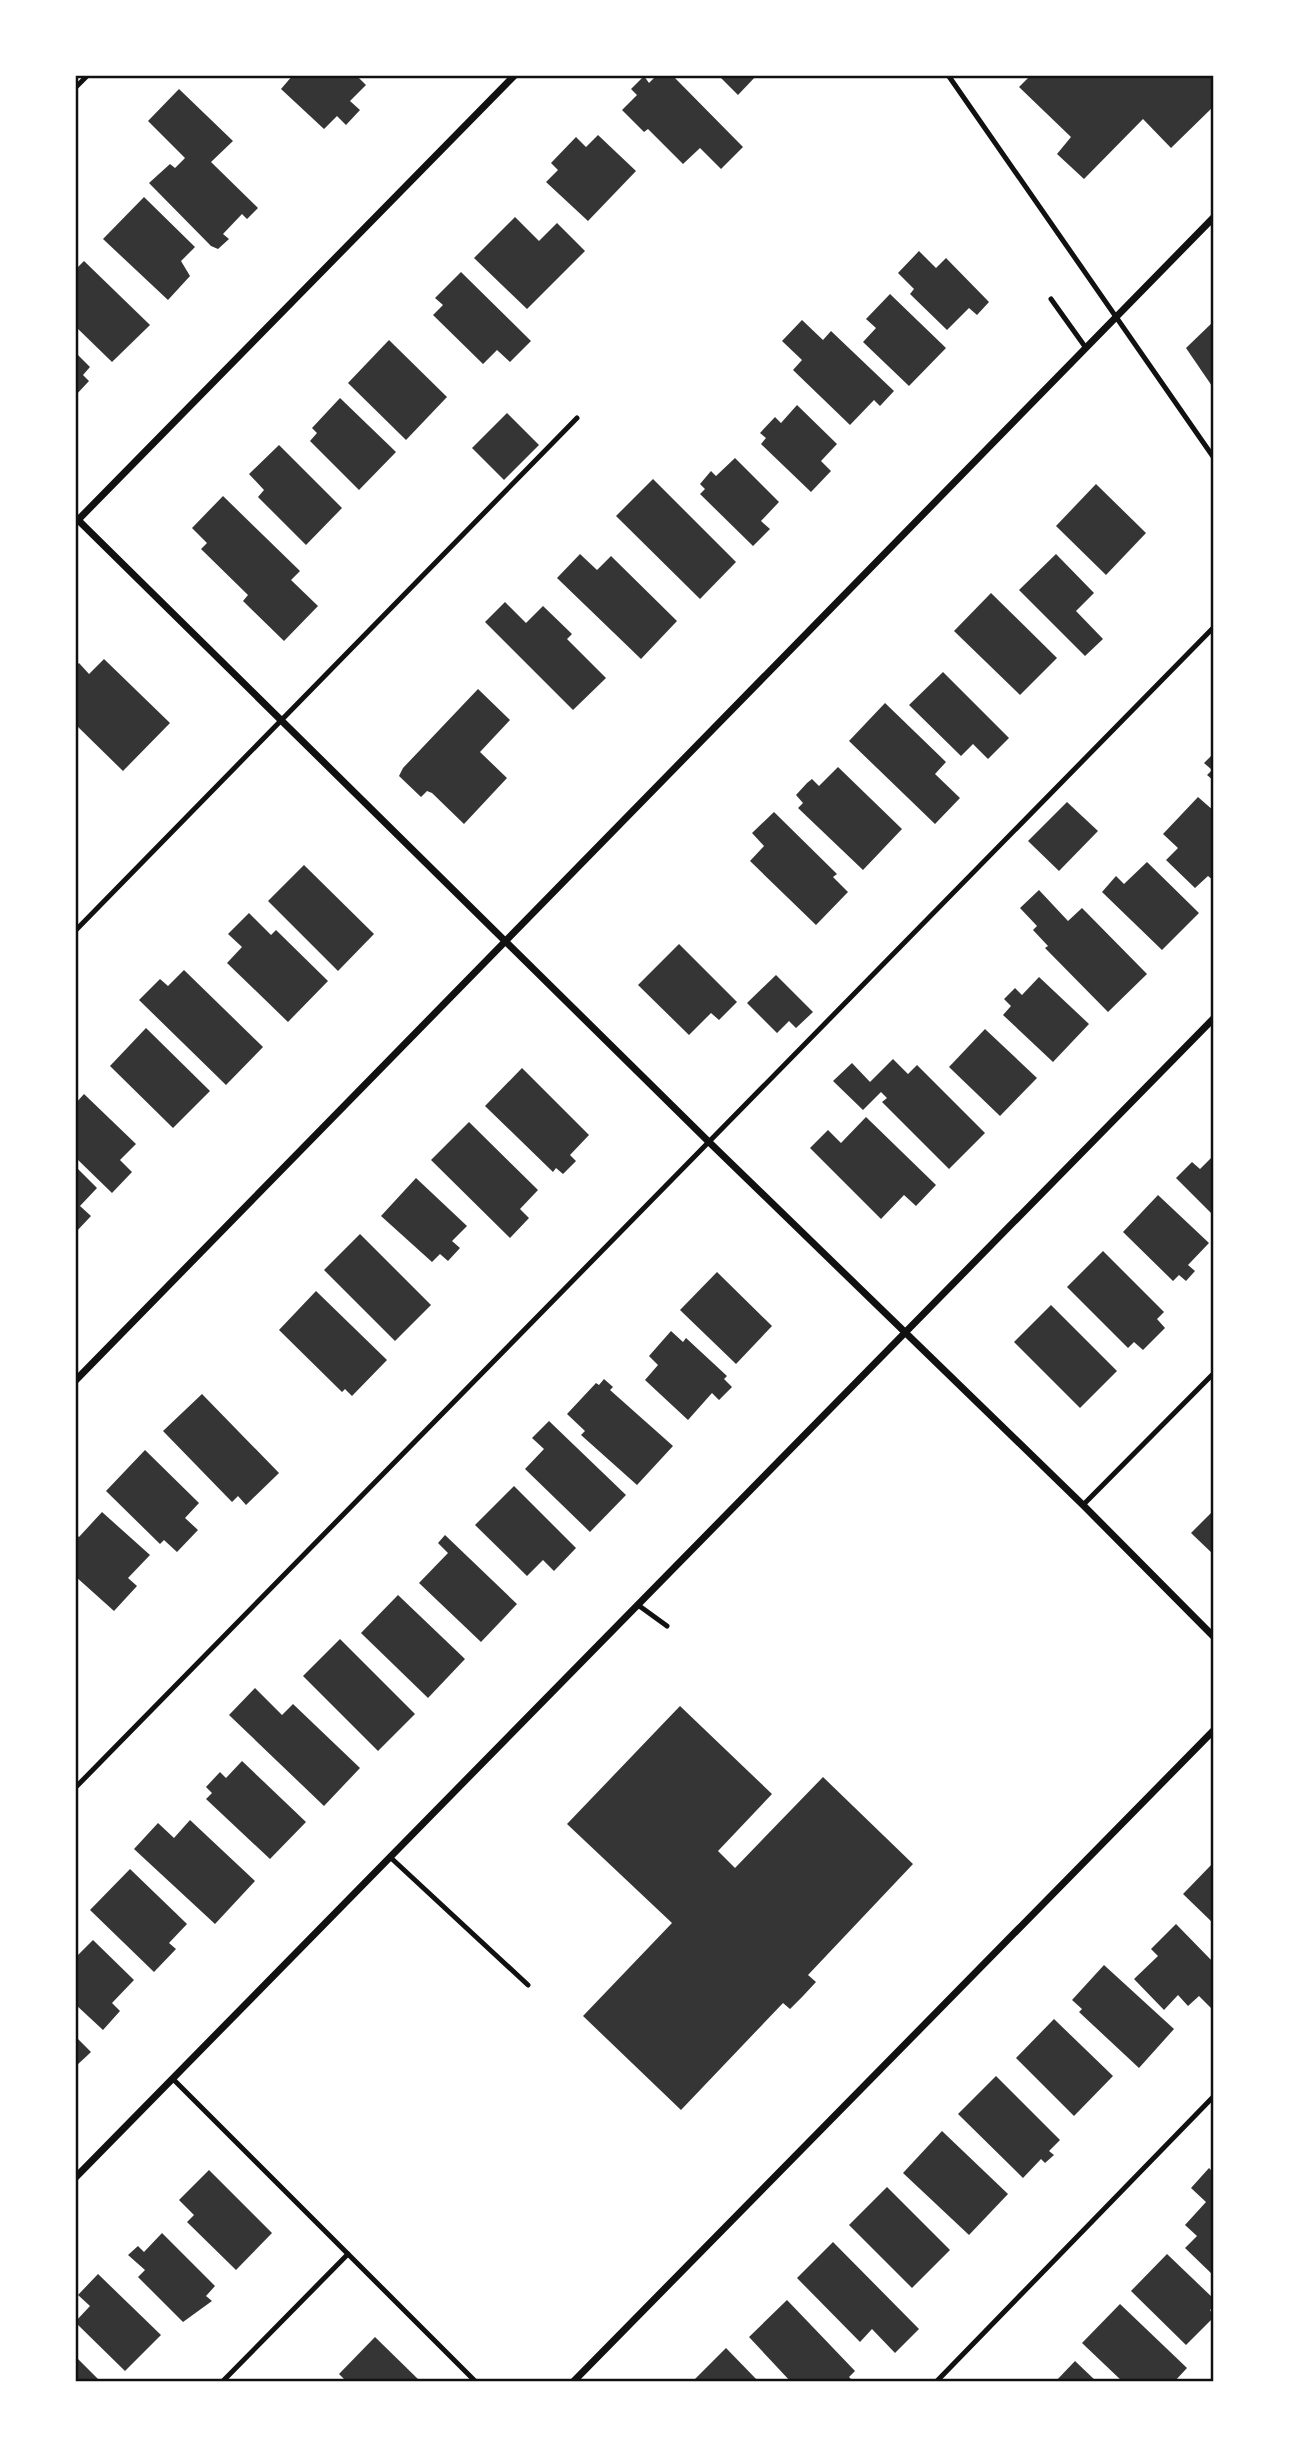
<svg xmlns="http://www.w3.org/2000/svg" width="1289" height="2457" viewBox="0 0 1289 2457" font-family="Helvetica,sans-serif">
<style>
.building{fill:#353535}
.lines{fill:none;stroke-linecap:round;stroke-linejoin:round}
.service{stroke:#111;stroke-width:5}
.minor{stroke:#111;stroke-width:7}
.neatline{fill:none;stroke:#111;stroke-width:2.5}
</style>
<rect width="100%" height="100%" fill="#fff"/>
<g class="building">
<path d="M293 75H356L366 85 350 101 360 110 346 125 337 116 324 129 281 89Z"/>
<path d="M657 75H672L743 147 721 169 700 148 683 164 648 129 644 132 622 110 637 95 631 89 644 76 649 83Z"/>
<path d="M718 75H757L738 95Z"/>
<path d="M1031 75H1214V106L1171 148 1143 119 1084 179 1057 154 1071 137 1019 87Z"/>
<path d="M179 89 233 141 211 162 258 208 247 219 242 214 223 234 229 239 218 249 211 246 149 183 170 164 175 168 185 158 148 121Z"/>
<path d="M598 135 636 171 588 221 546 182 558 170 551 163 576 137 586 147Z"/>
<path d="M144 197 195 247 181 261 190 276 168 300 103 239Z"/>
<path d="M515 217 539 241 557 223 585 251 527 309 474 258Z"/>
<path d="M919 251 936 268 946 258 989 302 977 315 969 308 947 330 910 294 914 289 898 273Z"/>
<path d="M84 261 150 325 112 362 75 326V270Z"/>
<path d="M461 272 531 341 510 362 497 350 483 364 433 315 443 305 435 298Z"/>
<path d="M890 294 946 348 909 386 863 342 876 328 866 319Z"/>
<path d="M802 320 823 340 831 331 894 391 880 406 874 400 850 425 793 370 802 360 782 341Z"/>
<path d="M1214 321V389L1186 348Z"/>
<path d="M389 340 447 397 406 440 348 383Z"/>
<path d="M75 352 90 367 83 375 89 381 75 396Z"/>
<path d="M340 398 396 452 359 490 310 441 317 433 312 428Z"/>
<path d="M797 405 837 444 821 461 831 471 811 492 761 444 766 438 760 433 775 417 781 423Z"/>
<path d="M507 413 539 445 504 480 472 448Z"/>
<path d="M279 445 342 508 306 545 258 497 264 490 249 474Z"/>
<path d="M735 458 779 502 761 521 770 529 753 546 700 494 705 489 700 484 711 471 716 476Z"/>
<path d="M653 479 736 562 700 599 616 516Z"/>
<path d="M1096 484 1146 533 1106 575 1056 526Z"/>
<path d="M223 496 300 571 291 580 318 606 284 641 243 601 248 595 201 549 207 543 192 528Z"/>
<path d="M580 554 597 570 611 556 677 621 641 659 557 578Z"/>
<path d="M1056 554 1094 593 1076 611 1103 639 1085 656 1019 590Z"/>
<path d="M991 593 1057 658 1020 695 954 631Z"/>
<path d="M505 602 526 623 543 606 572 634 567 639 606 678 573 710 485 622Z"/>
<path d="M104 659 170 723 123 771 75 724V667L79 663 89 674Z"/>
<path d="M943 672 1009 738 988 759 973 744 961 756 909 705Z"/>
<path d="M478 689 510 720 480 752 507 778 464 824 432 793 427 791 421 797 399 776 403 768Z"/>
<path d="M885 703 946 762 935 774 960 798 935 824 849 741Z"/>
<path d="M1214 753V781L1207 775 1212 770 1204 763Z"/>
<path d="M838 767 902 829 863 870 798 808 803 803 796 795 807 783 812 779 819 786Z"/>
<path d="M1198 797 1214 811V881L1208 876 1195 888 1166 860 1178 848 1163 834Z"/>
<path d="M1067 802 1098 831 1059 871 1028 841Z"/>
<path d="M774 812 837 874 833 877 848 892 816 925 750 861 764 846 752 833Z"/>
<path d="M1147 862 1199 913 1162 950 1102 892 1116 876 1124 884Z"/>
<path d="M304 865 374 934 338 971 268 901Z"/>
<path d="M1039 890 1068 921 1082 908 1147 974 1108 1012 1045 948 1048 946 1033 930 1037 926 1020 908Z"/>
<path d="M249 913 271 935 276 930 328 981 288 1022 227 963 242 947 228 934Z"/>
<path d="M679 944 737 1002 719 1020 711 1013 689 1035 638 985Z"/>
<path d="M184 970 263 1047 226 1085 139 1000 160 979 168 986Z"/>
<path d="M776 975 813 1012 796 1028 789 1021 777 1033 747 1003Z"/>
<path d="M1039 977 1089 1024 1053 1062 1003 1015 1011 1006 1004 999 1015 988 1022 995Z"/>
<path d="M146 1028 210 1091 173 1128 110 1066Z"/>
<path d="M985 1029 1037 1078 1000 1116 949 1067Z"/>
<path d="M893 1059 908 1074 917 1065 985 1133 949 1169 882 1102 887 1098 881 1092 863 1110 833 1081 852 1063 870 1082Z"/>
<path d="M522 1068 589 1135 570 1155 576 1161 563 1174 556 1168 553 1172 485 1106Z"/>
<path d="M84 1094 136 1144 120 1160 132 1172 112 1193 75 1157V1104Z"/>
<path d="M866 1117 936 1185 916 1206 904 1195 881 1219 810 1148 828 1130 841 1143Z"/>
<path d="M469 1122 538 1190 520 1209 529 1218 510 1238 431 1160Z"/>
<path d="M1214 1155V1216L1176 1178 1192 1162 1200 1169Z"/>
<path d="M75 1166 97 1188 80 1206 91 1216 75 1233Z"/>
<path d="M416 1178 467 1226 452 1241 460 1248 448 1261 440 1254 432 1262 381 1216Z"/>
<path d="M1158 1195 1209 1243 1188 1265 1195 1271 1186 1281 1179 1275 1173 1281 1123 1232Z"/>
<path d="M360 1234 431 1305 395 1341 324 1270Z"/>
<path d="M1103 1251 1164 1312 1157 1319 1165 1328 1143 1350 1134 1342 1128 1348 1067 1287Z"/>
<path d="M717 1272 772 1326 736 1364 680 1310Z"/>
<path d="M316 1291 387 1360 352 1396 345 1389 342 1392 279 1330Z"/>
<path d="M1051 1305 1117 1371 1080 1408 1014 1342Z"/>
<path d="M671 1331 683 1342 686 1338 727 1376 724 1379 732 1387 719 1400 712 1393 688 1420 645 1380 658 1365 649 1356Z"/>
<path d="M604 1379 613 1387 610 1390 673 1446 637 1485 581 1435 585 1431 567 1414 596 1383 599 1385Z"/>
<path d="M202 1394 279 1473 246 1505 238 1496 232 1502 163 1431Z"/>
<path d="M549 1421 626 1495 590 1532 525 1469 544 1449 532 1438Z"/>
<path d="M145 1450 199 1503 185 1518 198 1530 177 1552 164 1540 160 1544 106 1491Z"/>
<path d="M514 1486 576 1548 554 1571 543 1560 527 1576 475 1525Z"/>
<path d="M1214 1510V1555L1191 1533Z"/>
<path d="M102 1512 150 1555 128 1578 137 1586 114 1611 75 1576V1534L79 1537Z"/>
<path d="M445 1535 517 1604 481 1642 419 1583 448 1553 438 1543Z"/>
<path d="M398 1595 465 1659 428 1698 361 1633Z"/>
<path d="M340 1639 415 1714 378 1751 303 1676Z"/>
<path d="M255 1688 282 1715 293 1704 360 1768 324 1806 229 1715Z"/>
<path d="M680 1706 772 1794 718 1851 735 1868 823 1777 913 1864 808 1975 816 1982 803 1996 790 2009 783 2003 681 2110 583 2016 672 1923 567 1824Z"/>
<path d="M242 1761 306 1822 270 1859 206 1799 212 1793 206 1787 220 1772 226 1778Z"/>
<path d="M190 1820 255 1881 215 1924 134 1849 158 1823 174 1838Z"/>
<path d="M1214 1862V1924L1183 1894Z"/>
<path d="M130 1869 187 1924 169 1943 176 1949 154 1972 90 1910Z"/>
<path d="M1176 1924 1214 1963V2011L1199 1996 1188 2006 1178 1995 1164 2010 1134 1979 1158 1956 1151 1949Z"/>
<path d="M93 1940 134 1980 112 2003 120 2011 103 2030 75 2004V1958Z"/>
<path d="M1104 1965 1174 2029 1139 2068 1079 2012 1082 2009 1072 2000Z"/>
<path d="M1054 2019 1113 2076 1074 2116 1016 2058Z"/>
<path d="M75 2036 91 2052 75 2067Z"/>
<path d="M996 2076 1060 2140 1049 2151 1054 2155 1045 2163 1041 2159 1023 2178 958 2114Z"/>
<path d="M942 2131 1008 2194 969 2235 903 2173Z"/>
<path d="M1209 2168 1214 2173V2276L1185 2248 1197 2236 1185 2225 1206 2202 1191 2188Z"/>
<path d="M209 2170 272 2233 236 2270 187 2222 194 2215 179 2200Z"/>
<path d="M887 2187 950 2250 912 2288 849 2225Z"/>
<path d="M162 2233 215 2286 206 2296 212 2301 183 2322 138 2277 145 2270 128 2255 138 2246 144 2252Z"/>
<path d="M833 2242 919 2329 895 2353 872 2329 860 2342 797 2278Z"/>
<path d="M1167 2254 1214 2299V2306L1210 2310 1214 2317 1186 2345 1131 2291Z"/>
<path d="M98 2274 161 2335 125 2371 75 2322 90 2306 78 2295Z"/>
<path d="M787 2300 855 2371 849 2377 854 2382H791L749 2337Z"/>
<path d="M1120 2304 1187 2368 1174 2382H1123L1082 2343Z"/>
<path d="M375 2337 421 2382H347L339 2374Z"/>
<path d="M726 2348 759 2382H692Z"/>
<path d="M75 2356 101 2382H75Z"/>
<path d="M1075 2361 1097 2382H1055Z"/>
</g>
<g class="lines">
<g class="service">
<path d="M948 75 1214 458"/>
<path d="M75 88 88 75"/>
<path d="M1051 299 1086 348"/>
<path d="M75 931 577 418"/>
<path d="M1083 1505 1214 1373"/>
<path d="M638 1605 667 1626"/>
<path d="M75 1788 1214 627"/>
<path d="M390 1857 528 1985"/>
<path d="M173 2079 476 2382"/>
<path d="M222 2382 348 2254"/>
<path d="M936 2382 1214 2096"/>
</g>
<g class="minor">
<path d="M75 517 710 1143 1083 1505 1214 1637"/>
<path d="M76 522 515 75"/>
<path d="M75 1381 1214 217"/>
<path d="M75 2178 1214 1018"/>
<path d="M573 2382 1214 1730"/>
</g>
</g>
<rect width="1289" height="2457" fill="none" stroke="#ffffff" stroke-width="154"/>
<rect x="77" y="77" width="1135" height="2303" class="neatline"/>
</svg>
